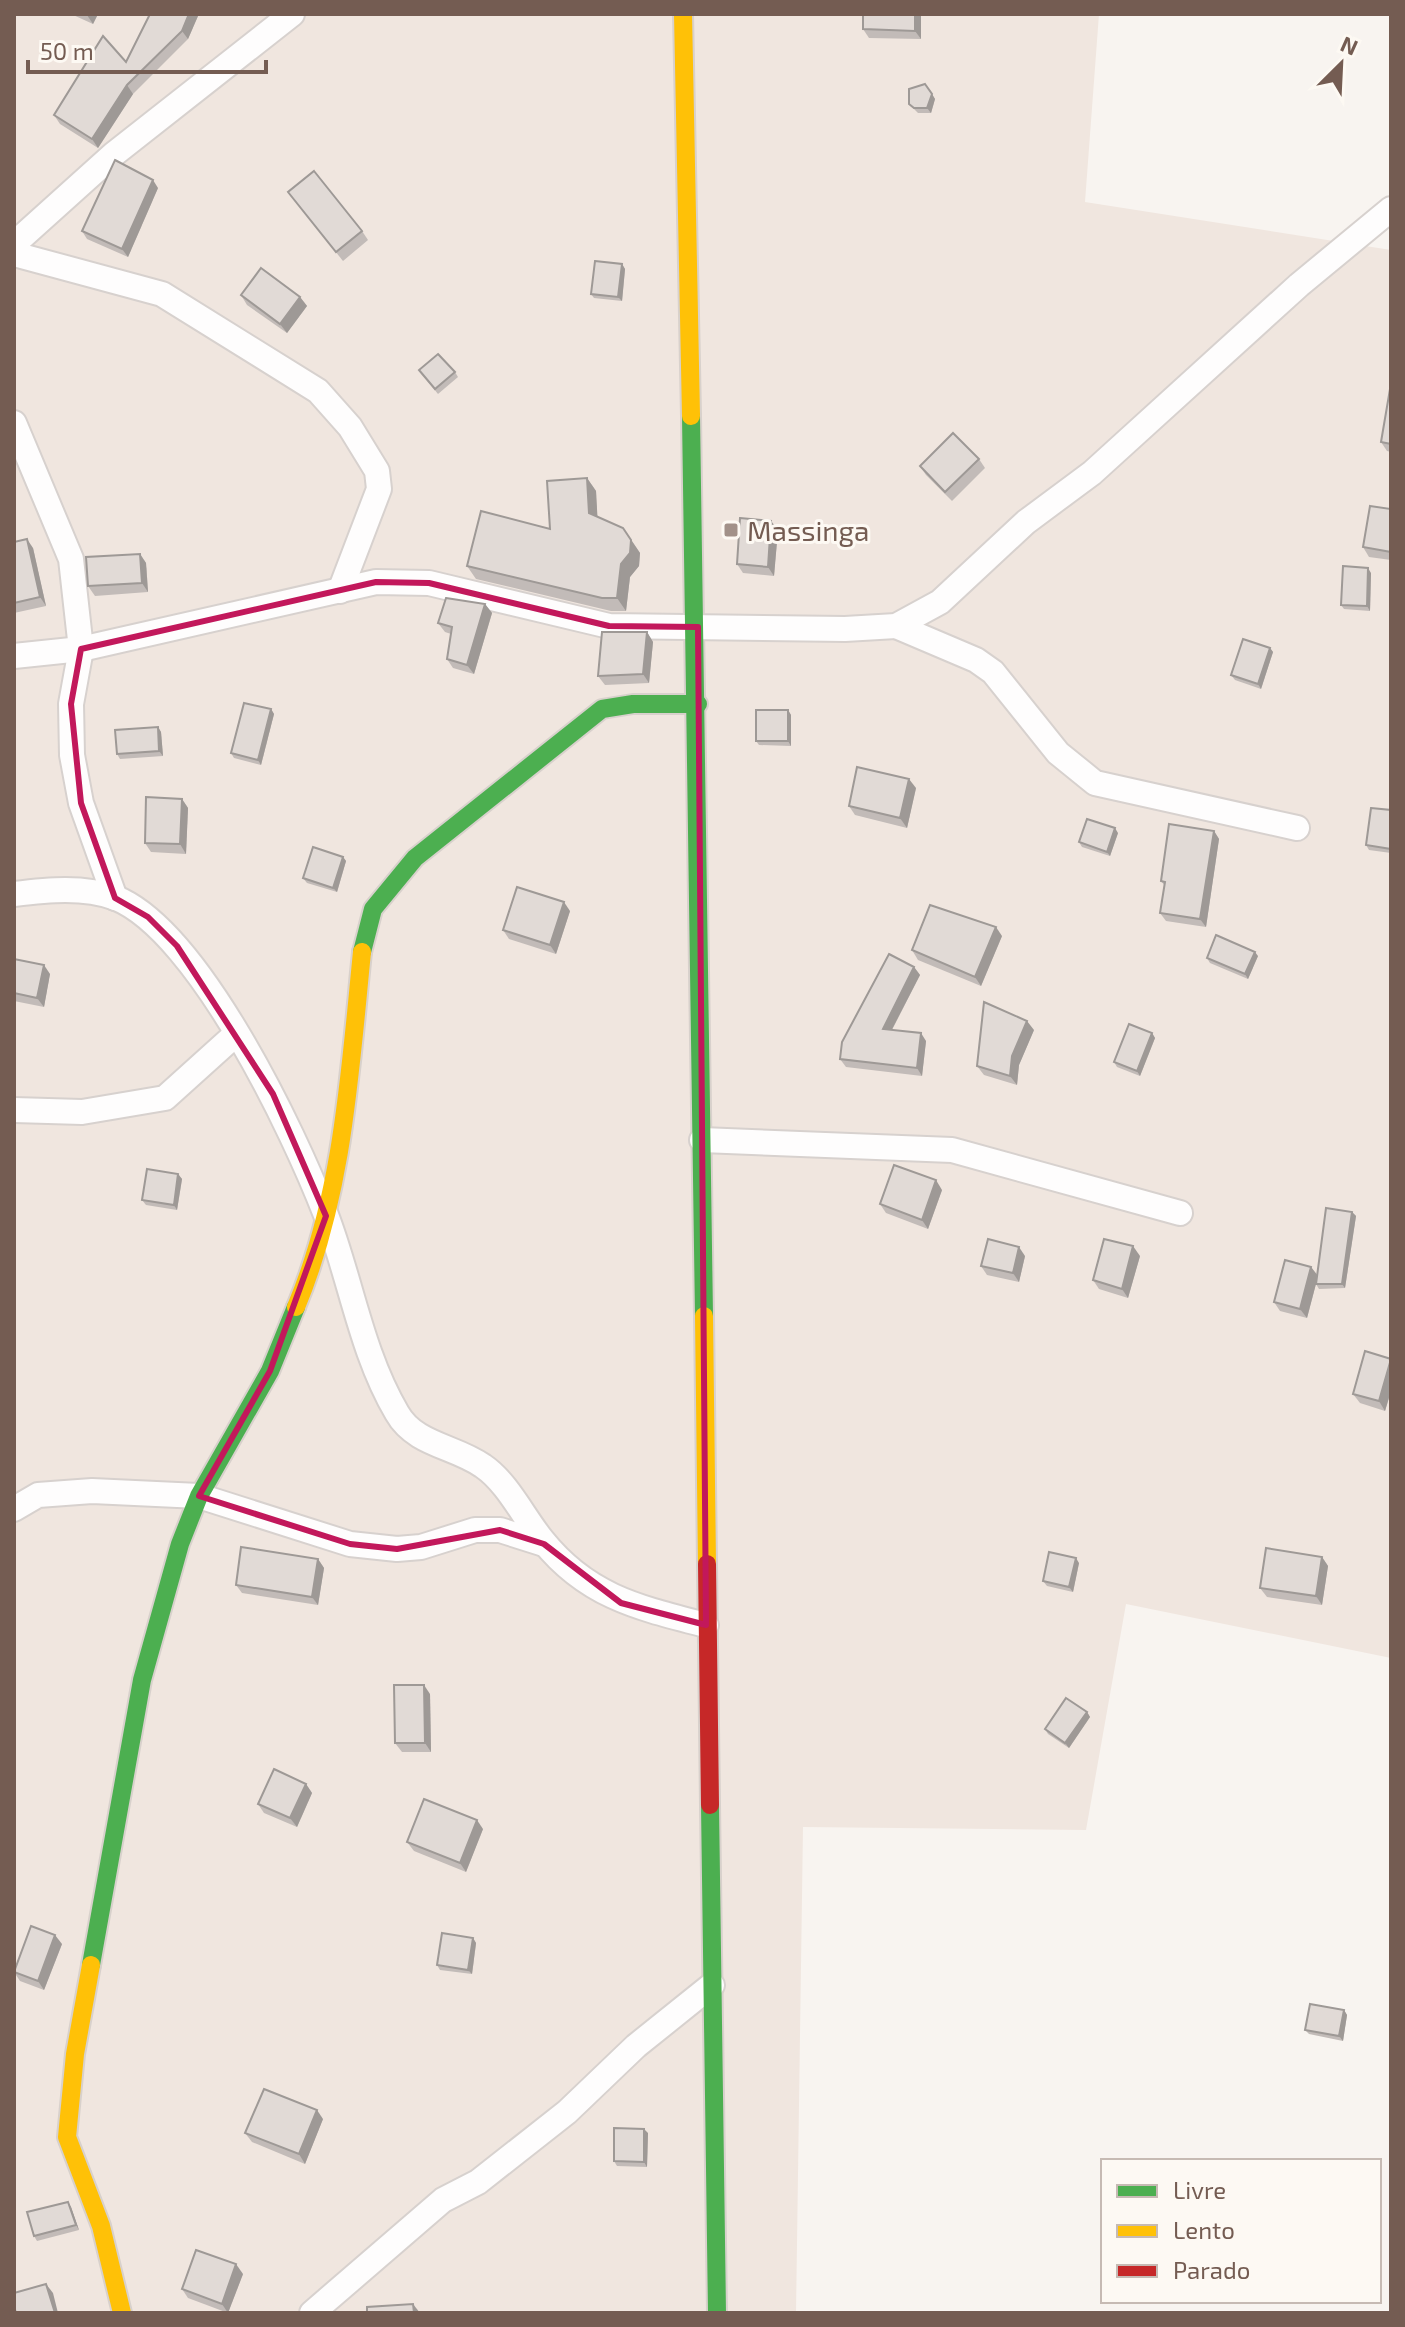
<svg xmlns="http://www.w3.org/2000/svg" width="1405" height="2327" viewBox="0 0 1405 2327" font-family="'Exo 2',sans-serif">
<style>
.residential{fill:#f0e6df}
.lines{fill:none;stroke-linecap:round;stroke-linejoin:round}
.street-casing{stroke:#d7d1ce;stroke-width:28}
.fast-casing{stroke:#d8d1cc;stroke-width:22}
.slow-casing{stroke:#d8d1cc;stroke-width:22}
.jam-casing{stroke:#d8d1cc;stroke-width:22}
.street{stroke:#fefdfd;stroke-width:24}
.fast{stroke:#4caf50;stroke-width:18}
.slow{stroke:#ffc107;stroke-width:18}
.jam{stroke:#c62828;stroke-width:18}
.wall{fill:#c2bbb8}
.shaded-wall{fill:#9e9996}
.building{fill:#e1dad6;stroke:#9e9996;stroke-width:2}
.marked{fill:none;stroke:#c2185b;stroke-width:6;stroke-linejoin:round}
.poi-dot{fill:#a29189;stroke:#fdf9f3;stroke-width:3}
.labels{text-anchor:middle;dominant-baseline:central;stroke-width:6;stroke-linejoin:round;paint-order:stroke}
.poi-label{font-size:28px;fill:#745c52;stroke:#fdf9f3;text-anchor:start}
</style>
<rect width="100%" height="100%" fill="#f8f4f0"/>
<path class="residential" d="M14 14H1099L1085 202 1391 250V1658L1126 1604 1086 1830 803 1827 796 2313H14Z"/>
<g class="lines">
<g class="street-casing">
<g id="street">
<path d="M14 244 114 154 292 14"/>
<path d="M14 254 162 294 318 391 350 427 377 471 379 489 340 591"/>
<path d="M14 423 71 559 81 649 71 704 72 755 81 803 115 898"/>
<path d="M896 626 976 660 993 672 1058 753 1095 783 1297 828"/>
<path d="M14 656 81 649 376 582 429 583 609 626 845 629 896 626 940 602 1026 522 1092 473 1299 285 1391 209"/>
<path d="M14 894C47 890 84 886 116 898 199 932 294 1132 326 1215 351 1280 361 1352 397 1413 415 1445 455 1446 483 1466 508 1483 524 1518 543 1541 588 1597 640 1608 706 1625"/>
<path d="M14 1110 82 1112 165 1098 236 1034"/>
<path d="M702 1140 952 1150 1180 1213"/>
<path d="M14 1509 38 1495 92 1491 199 1496 350 1544 397 1549 421 1547 475 1530H500L544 1544"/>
<path d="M312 2313 443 2200 478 2182 567 2112 636 2046 712 1985"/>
</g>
</g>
<g class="fast-casing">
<g id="fast">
<path d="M691 416 704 1316"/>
<path d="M362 952 373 909 415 858 602 709 633 704H698"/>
<path d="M710 1805 717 2313"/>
<path d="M91 1965 142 1680 180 1544 199 1496 270 1371 296 1307"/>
</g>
</g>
<g class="slow-casing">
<g id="slow">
<path d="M683 14 691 416"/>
<path d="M296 1307C343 1195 350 1071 362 952"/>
<path d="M704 1316 707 1564"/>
<path d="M91 1965 75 2054 67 2137 101 2226 122 2313"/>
</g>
</g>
<g class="jam-casing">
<path id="jam" d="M707 1564 710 1805"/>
</g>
<use href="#street" class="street"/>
<use href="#fast" class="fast"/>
<use href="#slow" class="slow"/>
<use href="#jam" class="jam"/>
</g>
<g class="wall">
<path d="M71 14H98L93 24Z"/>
<path d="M150 14H197L198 16 188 39 133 94 98 148 60 124 54 115 126 62Z"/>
<path d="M921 14V39L869 38 863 29Z"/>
<path d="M925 84 935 99 931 113H918L909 104Z"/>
<path d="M158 188 128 257 87 239 82 231Z"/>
<path d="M288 192 362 231 368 240 343 261Z"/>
<path d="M622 264 625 269 622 301 594 298 591 294Z"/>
<path d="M241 295 300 297 307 306 287 333 247 305Z"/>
<path d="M455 372 458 377 438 394 422 374Z"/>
<path d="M1391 389V452L1387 451 1381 442Z"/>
<path d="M979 459 985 468 952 501 926 475 920 466Z"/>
<path d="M587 478 596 491 597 517 632 541 640 553 639 566 630 577 626 611H611L476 579 467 566 550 529Z"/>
<path d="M1391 509V560L1369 557 1363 547Z"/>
<path d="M771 521 778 530 774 576 743 573 737 564Z"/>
<path d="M14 542 33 548 46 606 14 613Z"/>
<path d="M140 554 146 563 148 592 95 596 88 586Z"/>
<path d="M1371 573 1370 611 1344 609 1341 605Z"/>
<path d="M485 604 492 613 474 674 453 668 447 659 451 634 445 632 438 623Z"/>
<path d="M647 632 653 642 649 683 605 685 598 676Z"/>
<path d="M1270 648 1273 652 1261 689 1235 680 1231 675Z"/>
<path d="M271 709 274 714 261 765 234 758 231 753Z"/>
<path d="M788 710 791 715V746L759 745 756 741Z"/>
<path d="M158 727 161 732 163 756 120 759 117 754Z"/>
<path d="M916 788 907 828 855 815 849 806Z"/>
<path d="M182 799 188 808 186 854 151 852 145 843Z"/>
<path d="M1391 810V853L1369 850 1366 845Z"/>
<path d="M1214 831 1219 839 1206 927 1166 921 1160 913 1165 886 1161 881Z"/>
<path d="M1118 833 1110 856 1082 847 1079 842Z"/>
<path d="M343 857 346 861 337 892 307 883 303 878Z"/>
<path d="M570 911 556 954 509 939 503 930Z"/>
<path d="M1002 936 981 986 918 960 912 950Z"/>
<path d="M1258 956 1248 979 1210 963 1207 958Z"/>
<path d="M14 959 50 974 44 1007 14 1001Z"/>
<path d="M914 967 920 975 892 1030 926 1041 922 1076 846 1067 840 1059Z"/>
<path d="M1034 1030 1019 1065 1017 1085 984 1075 977 1066Z"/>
<path d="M1152 1033 1155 1038 1140 1076 1117 1067 1114 1062Z"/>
<path d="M178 1174 182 1179 177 1210 146 1205 142 1200Z"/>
<path d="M942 1190 928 1229 886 1213 880 1204Z"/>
<path d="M1352 1212 1356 1216 1345 1288 1319 1289 1316 1284 1307 1318 1280 1311 1274 1302 1311 1267 1317 1275Z"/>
<path d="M1025 1256 1019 1282 987 1275 981 1266Z"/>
<path d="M1140 1256 1128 1298 1099 1289 1093 1280Z"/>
<path d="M1391 1359V1391L1385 1411 1360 1403 1353 1394Z"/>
<path d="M1322 1557 1328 1566 1322 1605 1267 1597 1260 1588Z"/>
<path d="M318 1559 324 1568 318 1605 242 1593 236 1585Z"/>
<path d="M1079 1563 1073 1592 1047 1586 1043 1581Z"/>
<path d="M430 1694 431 1752H402L395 1743Z"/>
<path d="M1087 1712 1090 1717 1069 1748 1048 1734 1045 1729Z"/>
<path d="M306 1784 312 1793 297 1827 264 1813 258 1804Z"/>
<path d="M483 1829 466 1872 414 1851 407 1842Z"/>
<path d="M473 1938 476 1943 472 1974 440 1970 437 1965Z"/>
<path d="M62 1944 44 1990 20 1981 14 1972Z"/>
<path d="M1344 2010 1347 2015 1343 2041 1309 2034 1305 2030Z"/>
<path d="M323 2119 305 2164 252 2142 245 2133Z"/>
<path d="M648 2133 647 2167 617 2166 614 2161Z"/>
<path d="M68 2202 71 2207 79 2230 37 2241 34 2236Z"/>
<path d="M243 2274 228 2313 188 2298 182 2289Z"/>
</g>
<g class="shaded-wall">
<path d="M88 14H98L93 24 87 15Z"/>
<path d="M189 14H197L198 16 188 39 182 31Z"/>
<path d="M915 14H921V39L915 31Z"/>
<path d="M127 85 133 94 98 148 92 139Z"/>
<path d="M932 94 935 99 931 113 927 108Z"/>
<path d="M153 180 158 188 128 257 122 249Z"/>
<path d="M622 264 625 269 622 301 618 297Z"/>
<path d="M300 297 307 306 287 333 280 324Z"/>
<path d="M587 478 596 491 598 526 589 513Z"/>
<path d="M771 521 778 530 774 576 768 567Z"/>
<path d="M623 528 640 553 639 566 630 577 626 611 617 598 621 564Z"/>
<path d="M27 539 33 548 46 606 40 597Z"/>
<path d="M140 554 146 563 148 592 142 583Z"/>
<path d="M1368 568 1371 573 1370 611 1367 606Z"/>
<path d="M485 604 492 613 474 674 467 665Z"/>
<path d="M647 632 653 642 649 683 643 674Z"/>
<path d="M1270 648 1273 652 1261 689 1258 684Z"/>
<path d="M271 709 274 714 261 765 258 760Z"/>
<path d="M788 710 791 715V746L788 741Z"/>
<path d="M158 727 161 732 163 756 159 751Z"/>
<path d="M909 779 916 788 907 828 900 818Z"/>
<path d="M182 799 188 808 186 854 180 844Z"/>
<path d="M1115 828 1118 833 1110 856 1107 852Z"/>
<path d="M1214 831 1219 839 1206 927 1200 919Z"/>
<path d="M343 857 346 861 337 892 333 888Z"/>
<path d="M564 902 570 911 556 954 550 945Z"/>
<path d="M996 927 1002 936 981 986 975 977Z"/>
<path d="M1255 952 1258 956 1248 979 1245 974Z"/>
<path d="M44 965 50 974 44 1007 37 998Z"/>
<path d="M914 967 920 975 888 1037 883 1029Z"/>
<path d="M1027 1021 1034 1030 1019 1065 1017 1085 1010 1076 1012 1056Z"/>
<path d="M921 1033 926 1041 922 1076 917 1068Z"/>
<path d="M1152 1033 1155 1038 1140 1076 1137 1071Z"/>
<path d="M178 1174 182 1179 177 1210 174 1205Z"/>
<path d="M936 1180 942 1190 928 1229 922 1220Z"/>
<path d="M1352 1212 1356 1216 1345 1288 1342 1284Z"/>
<path d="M1133 1246 1140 1256 1128 1298 1122 1289Z"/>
<path d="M1019 1247 1025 1256 1019 1282 1013 1273Z"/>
<path d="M1311 1267 1318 1276 1307 1318 1300 1309Z"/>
<path d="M1391 1359V1391L1385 1411 1379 1401Z"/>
<path d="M1322 1557 1328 1566 1322 1605 1316 1596Z"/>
<path d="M1076 1558 1079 1563 1073 1592 1069 1587Z"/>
<path d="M318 1559 324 1568 318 1605 312 1597Z"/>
<path d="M424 1685 430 1694 431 1752 425 1743Z"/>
<path d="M1087 1712 1090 1717 1069 1748 1065 1743Z"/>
<path d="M306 1784 312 1793 297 1827 290 1818Z"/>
<path d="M477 1820 483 1829 466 1872 460 1863Z"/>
<path d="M55 1935 62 1944 44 1990 38 1981Z"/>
<path d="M473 1938 476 1943 472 1974 468 1970Z"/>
<path d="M1344 2010 1347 2015 1343 2041 1339 2036Z"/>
<path d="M317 2110 323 2119 305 2164 299 2154Z"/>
<path d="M644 2129 648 2133 647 2167 644 2162Z"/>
<path d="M68 2202 71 2207 79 2230 76 2225Z"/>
<path d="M236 2264 243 2274 228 2313 222 2304Z"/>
<path d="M46 2284 53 2293 58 2313H55Z"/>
<path d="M413 2304 420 2313H414Z"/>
</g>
<g class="building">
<path d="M150 14H189L182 31 127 85 92 139 54 115 103 36 126 62Z"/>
<path d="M863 14H915V31L863 29Z"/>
<path d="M925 84 932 94 927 108H914L909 104V89Z"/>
<path d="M115 160 153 180 122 249 82 231Z"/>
<path d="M314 171 362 231 336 252 288 192Z"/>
<path d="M595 261 622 264 618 297 591 294Z"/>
<path d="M261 268 300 297 280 324 241 295Z"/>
<path d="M438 354 455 372 435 389 419 370Z"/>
<path d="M1390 389H1391V444L1381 442Z"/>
<path d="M953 433 979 459 945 492 920 466Z"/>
<path d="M587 478 589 513 623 528 631 540 630 553 621 564 617 598H602L467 566 481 511 550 529 547 481Z"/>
<path d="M1370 506 1391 509V552L1363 547Z"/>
<path d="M740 518 771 521 768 567 737 564Z"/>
<path d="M27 539 40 597 14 603V542Z"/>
<path d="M140 554 142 583 88 586 86 557Z"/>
<path d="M1343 566 1368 568 1367 606 1341 605Z"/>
<path d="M446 598 485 604 467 665 447 659 452 627 438 623Z"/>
<path d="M602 632H647L643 674 598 676Z"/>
<path d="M1243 639 1270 648 1258 684 1231 675Z"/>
<path d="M244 703 271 709 258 760 231 753Z"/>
<rect x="756" y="710" width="32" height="31"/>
<path d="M158 727 159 751 117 754 115 730Z"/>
<path d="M857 767 909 779 900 818 849 806Z"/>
<path d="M146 797 182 799 180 844 145 843Z"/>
<path d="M1371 808 1391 810V849L1366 845Z"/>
<path d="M1087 819 1115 828 1107 852 1079 842Z"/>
<path d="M1169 824 1214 831 1200 919 1160 913 1165 882 1161 881Z"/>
<path d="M313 847 343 857 333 888 303 878Z"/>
<path d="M517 887 564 902 550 945 503 930Z"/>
<path d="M930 905 996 927 975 977 912 950Z"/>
<path d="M1216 935 1255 952 1245 974 1207 958Z"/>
<path d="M889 954 914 967 883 1029 921 1033 917 1068 840 1059 842 1042Z"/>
<path d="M14 959 44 965 37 998 14 993Z"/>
<path d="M984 1002 1027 1021 1012 1056 1010 1076 977 1066Z"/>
<path d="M1129 1024 1152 1033 1137 1071 1114 1062Z"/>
<path d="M894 1165 936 1180 922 1220 880 1204Z"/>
<path d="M147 1169 178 1174 174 1205 142 1200Z"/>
<path d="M1326 1208 1352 1212 1342 1284H1316Z"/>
<path d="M988 1239 1019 1247 1013 1273 981 1266Z"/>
<path d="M1104 1239 1133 1246 1122 1289 1093 1280Z"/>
<path d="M1285 1260 1311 1267 1300 1309 1274 1302Z"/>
<path d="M1365 1351 1391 1359 1379 1401 1353 1394Z"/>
<path d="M241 1547 318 1559 312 1597 236 1585Z"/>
<path d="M1266 1548 1322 1557 1316 1596 1260 1588Z"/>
<path d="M1049 1552 1076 1558 1069 1587 1043 1581Z"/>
<path d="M394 1685H424L425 1743H395Z"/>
<path d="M1066 1698 1087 1712 1065 1743 1045 1729Z"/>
<path d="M274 1769 306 1784 290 1818 258 1804Z"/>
<path d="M424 1799 477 1820 460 1863 407 1842Z"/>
<path d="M31 1926 55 1935 38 1981 14 1972Z"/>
<path d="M442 1933 473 1938 468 1970 437 1965Z"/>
<path d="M1310 2004 1344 2010 1339 2036 1305 2030Z"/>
<path d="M264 2089 317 2110 299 2154 245 2133Z"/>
<path d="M614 2128 644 2129V2162L614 2161Z"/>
<path d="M68 2202 76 2225 34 2236 27 2212Z"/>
<path d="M196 2250 236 2264 222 2304 182 2289Z"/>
<path d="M46 2284 55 2313H16L14 2306V2293Z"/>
<path d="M413 2304 414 2313H367V2307Z"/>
</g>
<path class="marked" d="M376 582 429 583 609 626 698 627 706 1625 621 1603 544 1544 500 1530 397 1549 350 1544 199 1496 270 1371 326 1216 273 1094 177 946 148 917 115 898 81 803 71 704 81 649Z"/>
<rect class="poi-dot" x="723" y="522" width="16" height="16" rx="4"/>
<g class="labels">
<g class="poi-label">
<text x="747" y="530">Massinga</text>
</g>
</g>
<rect width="1405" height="2327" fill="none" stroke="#745c52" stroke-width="32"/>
<rect x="1101" y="2159" width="280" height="144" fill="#fdf9f3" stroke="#c6bab3" stroke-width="2"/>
<rect x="1117" y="2185" width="40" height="12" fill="#4caf50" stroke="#c6bab3" stroke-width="2"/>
<text x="1173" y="2199" font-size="24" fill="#745c52">Livre</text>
<rect x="1117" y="2225" width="40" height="12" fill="#ffc107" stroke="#c6bab3" stroke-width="2"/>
<text x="1173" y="2239" font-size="24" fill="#745c52">Lento</text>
<rect x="1117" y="2265" width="40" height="12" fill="#c62828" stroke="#c6bab3" stroke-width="2"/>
<text x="1173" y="2279" font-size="24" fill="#745c52">Parado</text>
<g transform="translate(1341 64) rotate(24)" stroke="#fdf9f3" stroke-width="6" paint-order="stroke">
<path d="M0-6L14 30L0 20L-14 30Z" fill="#745c52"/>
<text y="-12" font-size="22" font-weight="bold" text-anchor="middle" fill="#745c52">N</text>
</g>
<path d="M28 60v12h238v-12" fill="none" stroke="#745c52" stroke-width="4"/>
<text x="40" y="60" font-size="24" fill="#745c52" stroke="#fdf9f3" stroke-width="6" paint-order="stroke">50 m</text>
</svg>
